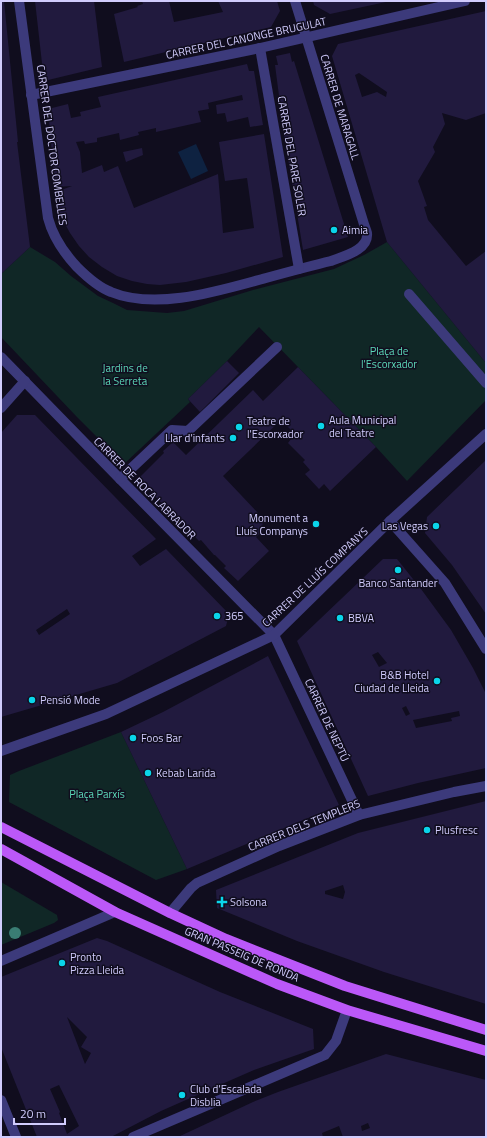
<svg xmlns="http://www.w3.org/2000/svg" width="487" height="1138" viewBox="0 0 487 1138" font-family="'Titillium Web',sans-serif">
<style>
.green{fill:#102726}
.water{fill:#0e2241}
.building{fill:#211a3e;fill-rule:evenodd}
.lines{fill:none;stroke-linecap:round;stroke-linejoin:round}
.street{stroke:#3c3a7b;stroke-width:10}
.primary{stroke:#bb58f8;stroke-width:10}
.tree{fill:#3a7d73}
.poi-dot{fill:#0ad5ea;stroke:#100d1e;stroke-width:1.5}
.labels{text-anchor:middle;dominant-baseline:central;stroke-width:3;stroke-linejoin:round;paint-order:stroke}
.street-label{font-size:11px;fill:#d1ccfd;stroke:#100d1e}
.poi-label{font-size:11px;fill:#d1ccfd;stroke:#100d1e;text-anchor:start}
.park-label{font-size:11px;fill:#5cd9b9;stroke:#100d1e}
</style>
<rect width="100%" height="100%" fill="#100d1e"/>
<g class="green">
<path d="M387 242 486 363V400L407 481 376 447 259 327 227 361 188 399 190 402 124 464 76 416 1 337V274L30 247 55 262 71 276 98 296 113 303 127 310 167 313 184 311 253 290 334 269 364 255Z"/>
<path d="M121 732 187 869 156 880 9 802 10 775 19 771Z"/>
<path d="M1 882 57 915 58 920 54 923 1 945Z"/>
</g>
<path class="water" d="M196 144 208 171 191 179 178 152Z"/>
<g class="building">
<path d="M1 1H4L18 142H17L30 247 1 274Z"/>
<path d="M35 1H94L102 67 44 81Z"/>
<path d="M142 1H169L174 22 223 12 218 1H277L280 11 271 27 124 62 114 14 138 7 137 6 143 4Z"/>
<path d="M313 1H386V2L330 14 314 5Z"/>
<path d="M486 11V113L466 120 442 113 445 124 433 147 435 152 418 181 427 206 424 207 428 220 466 266 486 251V363L387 242 332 56 338 44ZM359 73 387 92 386 97 377 92 362 97 355 75Z"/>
<path d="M290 53 292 62 294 61 348 237 303 250 284 134 275 65H278L276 56Z"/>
<path d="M247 64 249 71H254L263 125 250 127 248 117 227 122 225 113 217 114 216 105 243 100 242 95 208 103 209 109 198 111 201 122 156 132V128L138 132 139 135 120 140 119 133 97 138V142L85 144 84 141 76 142 80 152 82 173 102 165 104 172 118 166 134 208 218 174 223 233 254 228 247 178 225 181 219 142 264 134 283 257 226 273 186 282 160 285 147 284 132 281 117 276 102 267 89 257 79 246 70 233 63 220 57 206 56 192 72 186 55 187 48 109 68 104 71 118 81 116 80 112 101 107 98 97Z"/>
<path d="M142 148 143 155 126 162 123 152Z"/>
<path d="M227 361 239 373 200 412 188 399Z"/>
<path d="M298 367 376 447 330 491 324 484 319 489 305 474 310 470 303 462 305 460 288 443 291 439 287 435 292 431 281 420 223 476 258 513 256 515 263 524 260 527 263 530 256 537 269 551 238 581 224 568 226 566 215 555H214L201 540 199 541 138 479 164 453 163 451 173 442 186 455 253 390 263 401Z"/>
<path d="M17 415H35L156 539 132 556 140 566 166 549 229 614 226 626 117 683 1 717V433ZM67 609 70 614 39 635 36 630Z"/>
<path d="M486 460V614L452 565 425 533 427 517Z"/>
<path d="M383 559H397L421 589 451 630 473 668 486 694V768L418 783 368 796 297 641ZM378 652 387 663 379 667 372 655ZM406 706 410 714 406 716 402 708ZM459 711 460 716 451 718 452 721 416 728 413 720Z"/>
<path d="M268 656 339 805 187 869 121 732 163 712Z"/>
<path d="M486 801V1004L384 972 297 941 217 908 216 890 358 833ZM343 885 345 892 343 899 325 894V891Z"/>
<path d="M97 938 107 941 220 992 313 1029 314 1049 254 1070 222 1084 161 1111 111 1137H37L1 1047V977ZM67 1017 87 1037 81 1047 91 1053 85 1064ZM59 1085 79 1126 67 1134 59 1113 60 1112 50 1089Z"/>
<path d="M386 1054 486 1080V1137H343L339 1126 322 1133 323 1137H178L253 1102 278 1092ZM368 1123 370 1128 362 1131 361 1126Z"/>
</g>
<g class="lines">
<g class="street">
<path d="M19 1 48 218C53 237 63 252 77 267 87 277 98 287 111 292 157 311 221 290 266 278 288 272 310 266 331 261 344 256 369 250 367 233 366 229 364 225 363 221L295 1"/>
<path d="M260 48 299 269"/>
<path d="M31 95 260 48 465 1"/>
<path d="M409 294 486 383"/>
<path d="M1 357 120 479 274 635 359 815"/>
<path d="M1 408 25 381"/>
<path d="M120 479 172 430 188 431 277 347"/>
<path d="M390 521 445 583 486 649"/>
<path d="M1 751 106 714 274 635 390 521 486 434"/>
<path d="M170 913 191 888 197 883 279 846 359 815 454 792 486 786"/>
<path d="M1 961 115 912"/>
<path d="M1 1100 16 1137"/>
<path d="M133 1137 325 1055 336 1041 347 1010"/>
</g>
<g class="primary">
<path d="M1 827 170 913 226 939 345 986 486 1030"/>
<path d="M1 849 115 912 277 984 347 1010 486 1051"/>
</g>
</g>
<circle class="tree" cx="15" cy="933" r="6"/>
<g class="poi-dot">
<circle cx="334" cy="230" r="4"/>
<circle cx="321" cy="426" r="4"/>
<circle cx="239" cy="427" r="4"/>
<circle cx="233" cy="438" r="4"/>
<circle cx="316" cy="524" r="4"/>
<circle cx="436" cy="526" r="4"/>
<circle cx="398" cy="570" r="4"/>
<circle cx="217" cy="616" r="4"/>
<circle cx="340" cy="618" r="4"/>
<circle cx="437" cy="681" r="4"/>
<circle cx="32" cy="700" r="4"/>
<circle cx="133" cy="738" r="4"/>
<circle cx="148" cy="773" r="4"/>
<circle cx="427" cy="830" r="4"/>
<path d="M220 896h4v4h4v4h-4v4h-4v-4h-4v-4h4z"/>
<circle cx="62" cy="963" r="4"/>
<circle cx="182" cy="1095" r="4"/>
</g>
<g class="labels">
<g class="street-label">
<text transform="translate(246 38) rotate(-12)">CARRER DEL CANONGE BRUGULAT</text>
<text transform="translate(340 107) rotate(73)">CARRER DE MARAGALL</text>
<text transform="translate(52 145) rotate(82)">CARRER DEL DOCTOR COMBELLES</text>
<text transform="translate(292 156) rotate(80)">CARRER DEL PARE SOLER</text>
<text transform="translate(145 488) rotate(45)">CARRER DE ROCA LABRADOR</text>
<text transform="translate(315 577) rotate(-43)">CARRER DE LLUÍS COMPANYS</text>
<text transform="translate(327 720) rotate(65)">CARRER DE NEPTÚ</text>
<text transform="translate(304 825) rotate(-22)">CARRER DELS TEMPLERS</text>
<text transform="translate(242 954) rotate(23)">GRAN PASSEIG DE RONDA</text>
</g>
<g class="poi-label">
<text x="342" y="230">Aimia</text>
<text x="329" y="420">Aula Municipal<tspan x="329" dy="13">del Teatre</tspan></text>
<text x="247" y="421">Teatre de<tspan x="247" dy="13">l'Escorxador</tspan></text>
<text x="225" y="438" text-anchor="end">Llar d'infants</text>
<text x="308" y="518" text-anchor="end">Monument a<tspan x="308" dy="13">Lluís Companys</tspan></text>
<text x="428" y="526" text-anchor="end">Las Vegas</text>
<text x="398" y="583" text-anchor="middle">Banco Santander</text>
<text x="225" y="616">365</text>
<text x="348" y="618">BBVA</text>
<text x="429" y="675" text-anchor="end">B&amp;B Hotel<tspan x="429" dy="13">Ciudad de Lleida</tspan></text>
<text x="40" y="700">Pensió Mode</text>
<text x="141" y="738">Foos Bar</text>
<text x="156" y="773">Kebab Larida</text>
<text x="435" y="830">Plusfresc</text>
<text x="230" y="902">Solsona</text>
<text x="70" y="957">Pronto<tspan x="70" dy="13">Pizza Lleida</tspan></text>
<text x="190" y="1089">Club d'Escalada<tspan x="190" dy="13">Disblia</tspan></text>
</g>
<g class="park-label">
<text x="389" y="351">Plaça de<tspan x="389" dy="13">l'Escorxador</tspan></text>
<text x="125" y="368">Jardins de<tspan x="125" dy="13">la Serreta</tspan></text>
<text x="97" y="794">Plaça Parxís</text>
</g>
</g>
<rect width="487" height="1138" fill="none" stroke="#d1ccfd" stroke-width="4"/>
<path d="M14 1118v6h51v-6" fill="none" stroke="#d1ccfd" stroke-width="2"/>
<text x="20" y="1118" font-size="12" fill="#d1ccfd" stroke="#100d1e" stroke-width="3" paint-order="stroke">20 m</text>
</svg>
